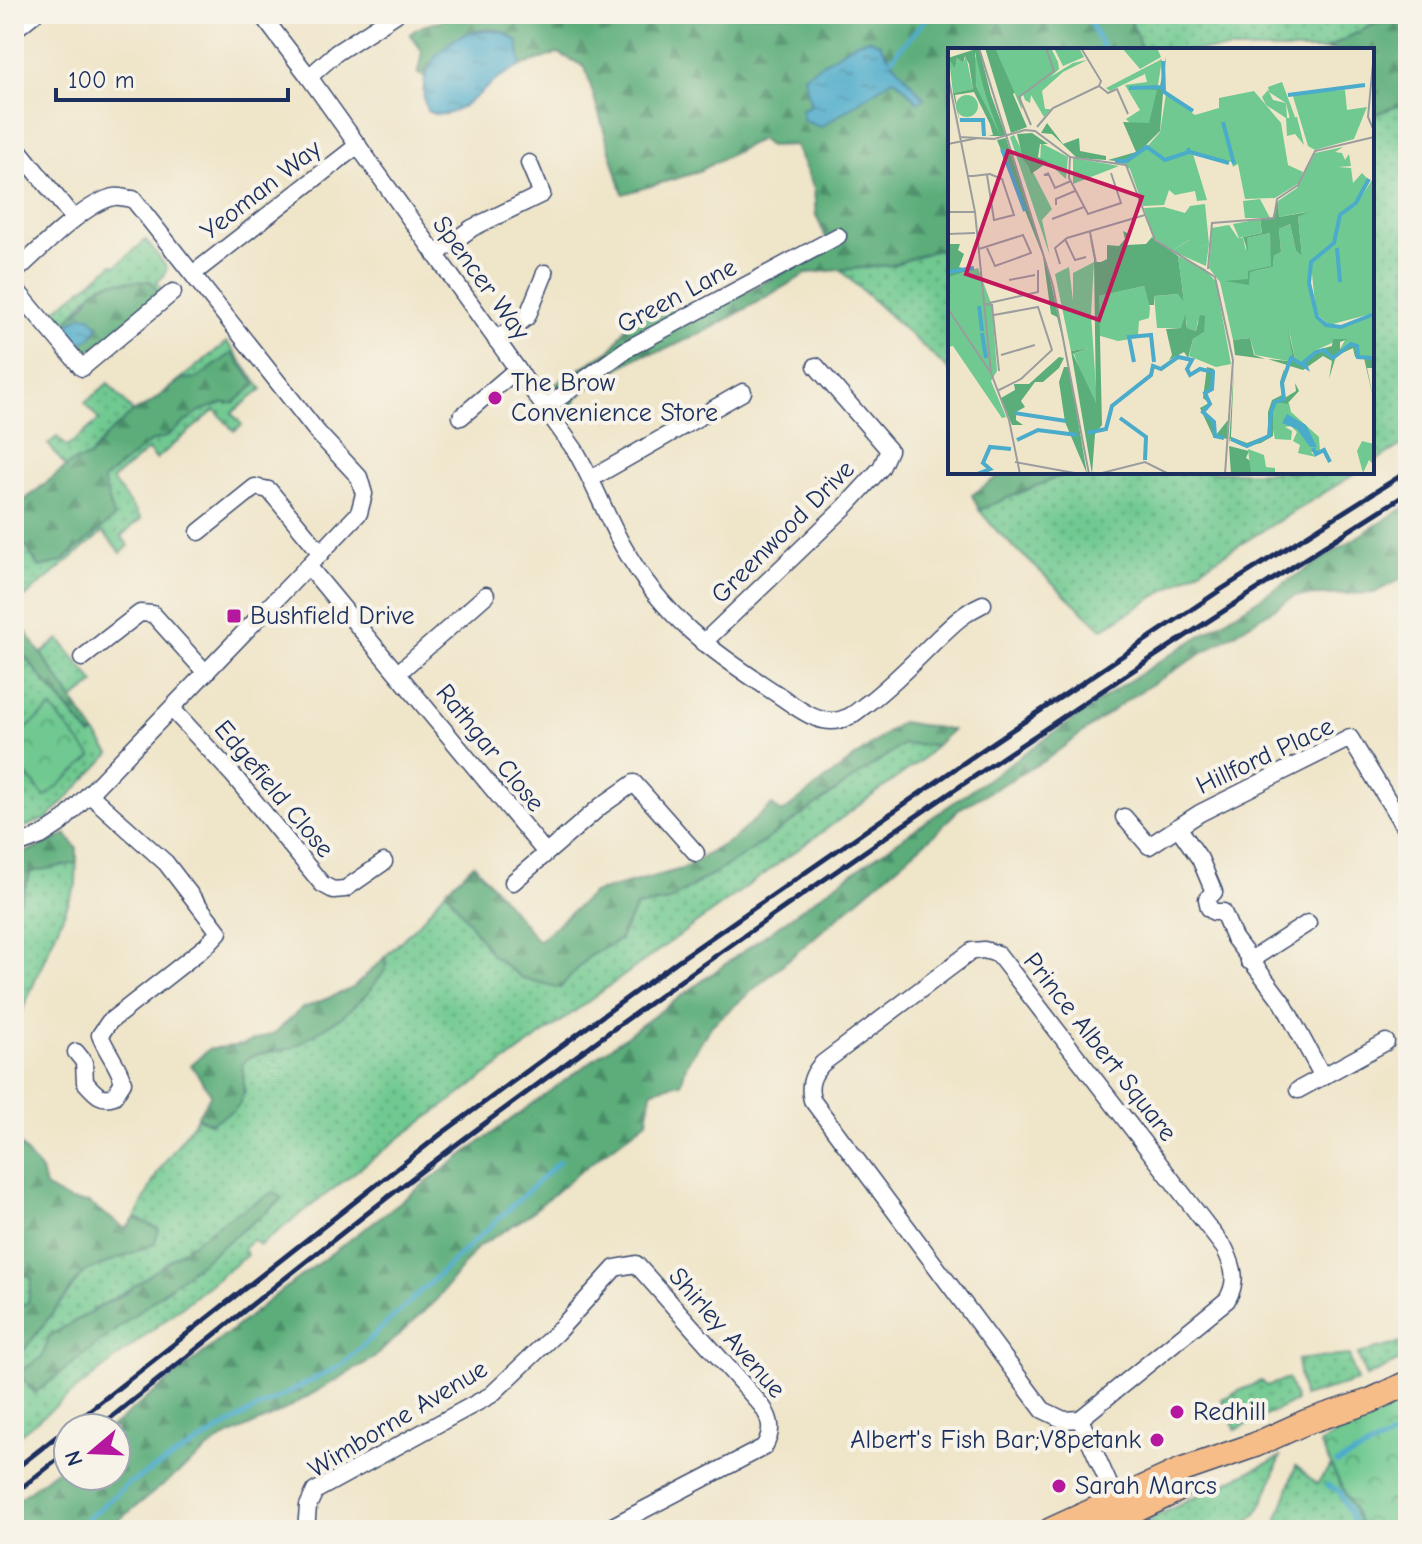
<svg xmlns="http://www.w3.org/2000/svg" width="1422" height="1544" viewBox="0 0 1422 1544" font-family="'Comic Neue',sans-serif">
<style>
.grass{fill:url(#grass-dots);stroke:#457c77;stroke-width:2;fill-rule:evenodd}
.forest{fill:url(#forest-firs);stroke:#3b6e6c;stroke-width:2}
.park{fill:url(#park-crowns);stroke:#457c77;stroke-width:2}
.water{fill:url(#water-ripples);stroke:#336d94;stroke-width:2}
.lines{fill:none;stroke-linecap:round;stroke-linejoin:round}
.stream{stroke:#4babca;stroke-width:5}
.street-casing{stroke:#3b4a6e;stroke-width:19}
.primary-casing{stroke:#3b4a6e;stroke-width:27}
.street{stroke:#fff;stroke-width:16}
.primary{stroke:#f7bd88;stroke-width:24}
.rail{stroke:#1b2f5e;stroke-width:5}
.poi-dot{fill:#b5179e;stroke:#f7f3e8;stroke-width:3}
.labels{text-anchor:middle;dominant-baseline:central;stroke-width:8;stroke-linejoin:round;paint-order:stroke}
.street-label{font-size:26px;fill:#1b2f5e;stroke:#f7f3e8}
.poi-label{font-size:26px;fill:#1b2f5e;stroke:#f7f3e8;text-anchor:start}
.inset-river{fill:none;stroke:#4babca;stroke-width:4}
.inset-road{fill:none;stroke:#9a9c9e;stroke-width:2}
.view{fill:#c2185b;fill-opacity:0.15;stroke:#c2185b;stroke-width:4}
.inset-edge{fill:none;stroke:#1b2f5e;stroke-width:4}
</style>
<defs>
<pattern id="grass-dots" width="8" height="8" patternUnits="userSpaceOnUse" patternTransform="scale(2)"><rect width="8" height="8" fill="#6fc990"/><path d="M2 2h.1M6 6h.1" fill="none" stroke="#5aa479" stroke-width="1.8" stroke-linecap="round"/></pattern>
<pattern id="forest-firs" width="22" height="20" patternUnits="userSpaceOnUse" patternTransform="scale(2)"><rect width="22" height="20" fill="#5bad7a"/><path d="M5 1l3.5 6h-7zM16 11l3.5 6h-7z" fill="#4a8d67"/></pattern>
<pattern id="park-crowns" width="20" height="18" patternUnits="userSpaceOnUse" patternTransform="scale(2)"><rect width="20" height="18" fill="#6fc990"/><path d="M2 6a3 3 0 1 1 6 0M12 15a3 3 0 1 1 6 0" fill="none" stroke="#5aa479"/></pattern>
<pattern id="water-ripples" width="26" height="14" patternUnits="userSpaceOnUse" patternTransform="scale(2)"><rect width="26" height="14" fill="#4babca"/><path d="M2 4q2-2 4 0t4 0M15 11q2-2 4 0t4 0" fill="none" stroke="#3e8ca7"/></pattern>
</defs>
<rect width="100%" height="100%" fill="#f7f3e8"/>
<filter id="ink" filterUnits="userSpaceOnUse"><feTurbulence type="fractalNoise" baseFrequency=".0125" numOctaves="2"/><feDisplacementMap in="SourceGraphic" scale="16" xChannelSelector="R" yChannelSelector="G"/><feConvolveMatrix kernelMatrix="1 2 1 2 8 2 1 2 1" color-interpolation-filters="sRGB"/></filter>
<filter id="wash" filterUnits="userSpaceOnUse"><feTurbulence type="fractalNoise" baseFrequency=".006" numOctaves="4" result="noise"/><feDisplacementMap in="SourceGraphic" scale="32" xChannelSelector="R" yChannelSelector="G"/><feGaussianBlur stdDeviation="1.8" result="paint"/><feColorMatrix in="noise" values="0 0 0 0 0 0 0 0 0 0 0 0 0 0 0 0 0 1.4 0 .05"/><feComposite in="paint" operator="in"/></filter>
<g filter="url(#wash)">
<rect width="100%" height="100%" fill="#efe5c9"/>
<g class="grass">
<path d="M1128 14H1408V17L1374 24 1324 50H1142Z"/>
<path d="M1408 102V441L1372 463V115Z"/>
<path d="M146 240 167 268 164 276 157 282 161 287 160 296 150 281C138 283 125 281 112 282 93 284 69 319 61 335L47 317 113 264 116 266Z"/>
<path d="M950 245V371L840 270 892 265Z"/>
<path d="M227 342 262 389 232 413 242 425 234 431 215 410 156 459 148 450 112 480 141 519 121 536 129 546 121 553 103 532 14 606V509L66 467 48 444 57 437 67 447 99 420 85 403 108 383 133 412 148 405Z"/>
<path d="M1070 472H1358L1102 629 997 531 979 510Z"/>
<path d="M59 639 95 683 73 700 41 654Z"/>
<path d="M14 644 90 736 95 733 110 754 48 818 14 831Z"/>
<path d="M903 744 936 745 920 761 397 1140 260 1245 253 1239 244 1247 247 1255 14 1439V1363L84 1272 154 1244 158 1229 135 1218 158 1172 197 1118 210 1123 245 1092 242 1064 250 1056 292 1048 343 1016 366 995 386 969 385 957 421 921 446 890 492 955 560 988 589 956 619 940 636 907 668 901 746 854ZM282 1200 219 1248 18 1373 42 1357 49 1336Z"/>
<path d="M66 834 77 849 76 885 14 1030V856L40 847Z"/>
<path d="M14 1270 32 1276 28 1303 14 1307Z"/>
<path d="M1408 1341V1357L1366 1377 1358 1354Z"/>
<path d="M1349 1355 1357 1381 1303 1397 1297 1360Z"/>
<path d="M1288 1379 1296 1401 1236 1430 1222 1399 1261 1381 1266 1386Z"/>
<path d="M1280 1457C1271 1481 1263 1519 1237 1530H1164L1149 1523 1148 1520Z"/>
<path d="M1296 1466 1317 1484 1331 1466 1360 1523 1350 1530H1274Z"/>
</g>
<g class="forest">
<path d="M453 14H466L475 19 485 14 494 18 500 14H1128L1142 50H950V245L892 265 808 273 708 330 664 350 640 356 600 379 576 398 574 408 564 415 546 390 613 348 629 322 657 306H672L682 326 830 247 816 215 814 188 795 145 769 146 760 139 695 173 623 194 585 67 559 53 521 66 517 42C513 38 507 33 501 31 470 22 438 53 424 77L418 74 422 51 410 34C423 21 435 27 453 14Z"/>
<path d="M1408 17V102L1372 115V50H1324L1374 24Z"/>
<path d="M151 281 160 296 86 355H79L61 335C64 319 73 316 83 306 88 301 90 294 95 290 108 278 133 283 151 281Z"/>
<path d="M232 353 256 384 234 403H223L200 411 166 437 150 442 103 480 114 518 61 562 39 567 19 535 15 508 71 463 89 457 107 435 133 412 148 405 182 379 198 378Z"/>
<path d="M1004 472H1070L979 510 972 495Z"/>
<path d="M1408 505V575L1374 593 1295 596 1128 699 1047 759 959 809 938 831 712 1025 687 1063 681 1083 652 1090 647 1121 582 1170 526 1217 478 1247 436 1300 374 1358 279 1413 220 1440 106 1530H14V1503L68 1461V1476H116V1428H110L277 1294 506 1123 832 887 1124 684Z"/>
<path d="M14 614 95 733 91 736 14 644Z"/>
<path d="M901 722 952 730 936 745 903 744 746 854 668 901 636 907 619 940 589 956 560 988 522 978 492 955 446 890 474 864 538 941 593 893 682 869 733 839 772 805 782 813Z"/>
<path d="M66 834 77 849V863L31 872 20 900 14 902V856L40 847Z"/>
<path d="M385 957 386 969 366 995 343 1016 292 1048 250 1056 242 1064C246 1102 246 1106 210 1123L197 1117 211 1094 191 1065 209 1049 241 1045 275 1033 301 1009 353 988Z"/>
<path d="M14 1138 41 1171 45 1187 70 1201 89 1203 126 1229 135 1218 159 1229 154 1244 84 1272 14 1363V1307L28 1303 32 1277 14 1270Z"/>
<path d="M274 1192 282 1199 35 1393 18 1373 42 1357 49 1336 125 1293 226 1219Z"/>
</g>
<g class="park">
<path d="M51 708 92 757 45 797 14 760V739Z"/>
<path d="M1408 1397V1530H1364L1320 1444 1359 1420Z"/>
</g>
<g class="water">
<path d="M493 31 503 32 518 42 521 66C513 70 505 74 498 79 478 93 453 125 427 111 417 83 430 55 455 39 466 31 481 32 493 31Z"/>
<path d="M868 39 880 43C882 50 916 89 924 98L919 102C909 96 904 83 893 79L821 127 804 121 801 110 811 105 804 76 806 74 857 42Z"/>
<path d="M81 316H90L98 326 91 338 80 344 70 335 67 329 71 322Z"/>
</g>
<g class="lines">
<g class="stream">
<path d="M1085 14 1105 50"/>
<path d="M892 58 930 14"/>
<path d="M1337 1463 1408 1429"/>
<path d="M1327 1485 1339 1491 1358 1530"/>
<path d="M74 1530 128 1484 252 1411 342 1365 559 1162"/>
</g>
</g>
</g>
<g filter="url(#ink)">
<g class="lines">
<g class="street-casing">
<g id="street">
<path d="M261 14 309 77 575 450C594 482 606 517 624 548 664 618 711 651 777 694 798 708 822 730 848 717 855 714 862 707 868 703 890 686 911 665 931 645 948 629 961 614 983 604"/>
<path d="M14 30 34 14"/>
<path d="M309 77 336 53 396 14"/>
<path d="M14 144 74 219"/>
<path d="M435 255 472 228 542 194 529 163"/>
<path d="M14 273C37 253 85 202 114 197 120 196 128 199 133 199L318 433 359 477 364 494 359 513 61 823 41 836 14 846"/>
<path d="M194 273 358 145"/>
<path d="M14 287 82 368 173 292"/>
<path d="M496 340 527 317 545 273"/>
<path d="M545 408 627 349 838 236"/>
<path d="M461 417 517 369"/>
<path d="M592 478 743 392"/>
<path d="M199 532 255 487 269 490 321 553"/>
<path d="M309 567 546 853"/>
<path d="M703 643 846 506 881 468 889 450 816 366"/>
<path d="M82 658 140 613 153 614 206 673"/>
<path d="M398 673 486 595"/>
<path d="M172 709 233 775 322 884 333 890 345 889 384 862"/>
<path d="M1124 817 1149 846 1200 813 1350 738 1408 833"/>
<path d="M1178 827 1200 859 1214 892 1207 899 1209 908 1214 912H1223L1234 938 1283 1003 1323 1077"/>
<path d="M513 882 601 806 634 783 696 853"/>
<path d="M1249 961 1308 923"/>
<path d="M76 1052 84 1062 85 1082C94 1092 100 1101 114 1096L123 1082C118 1064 107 1053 100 1035L109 1022 206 946 219 932 166 863 89 794"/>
<path d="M1298 1090 1386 1042"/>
<path d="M1080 1419 1227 1300C1238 1281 1234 1268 1225 1249L998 954 984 950 972 951 823 1063C812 1074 808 1085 812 1100L1043 1410 1064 1420 1080 1419 1116 1500"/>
<path d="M306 1530 308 1506 315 1491 491 1395 557 1332 615 1268 636 1264 762 1406C772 1421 773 1431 764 1447L605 1530"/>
</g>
</g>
<g class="primary-casing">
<g id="primary">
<path d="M1051 1530 1180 1471 1255 1445 1306 1422 1370 1401 1408 1383"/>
<path d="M1095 1530 1177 1490"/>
</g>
</g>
<use href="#street" class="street"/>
<use href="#primary" class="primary"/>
<g class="rail">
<path d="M98 1428C216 1334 333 1238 453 1147 762 916 1082 699 1408 493"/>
<path d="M14 1470 441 1134 679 960 988 746 1222 589 1408 471"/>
<path d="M14 1494 68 1451"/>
</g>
</g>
</g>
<g class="poi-dot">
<circle cx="495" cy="398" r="8"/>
<rect x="226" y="608" width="16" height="16" rx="4"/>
<circle cx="1177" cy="1412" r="8"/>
<circle cx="1157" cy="1440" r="8"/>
<circle cx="1059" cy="1486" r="8"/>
</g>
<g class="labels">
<g class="street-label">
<text transform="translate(261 190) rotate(-38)">Yeoman Way</text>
<text transform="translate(481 278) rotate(54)">Spencer Way</text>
<text transform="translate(677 296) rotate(-28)">Green Lane</text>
<text transform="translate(783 532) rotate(-45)">Greenwood Drive</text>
<text transform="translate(490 748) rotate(51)">Rathgar Close</text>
<text transform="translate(1265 756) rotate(-25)">Hillford Place</text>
<text transform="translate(274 789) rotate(50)">Edgefield Close</text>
<text transform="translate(1100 1047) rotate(52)">Prince Albert Square</text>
<text transform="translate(727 1333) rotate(49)">Shirley Avenue</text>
<text transform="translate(398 1419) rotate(-31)">Wimborne Avenue</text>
</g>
<g class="poi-label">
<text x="511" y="383">The Brow<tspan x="511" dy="30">Convenience Store</tspan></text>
<text x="250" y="616">Bushfield Drive</text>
<text x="1193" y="1412">Redhill</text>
<text x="1141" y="1440" text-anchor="end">Albert's Fish Bar;V8petank</text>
<text x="1075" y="1486">Sarah Marcs</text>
</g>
</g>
<g transform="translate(948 48)">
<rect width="426" height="426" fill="#efe5c9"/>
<path d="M106 0H131L136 9 115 18ZM174 0H209L213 9 192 21ZM29 4 37 46 54 86 49 85 28 38 24 21ZM18 8 25 41 5 45 1 11 7 21 9 10 15 15ZM214 11 205 70 200 76H183L178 71 192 62 177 37 199 34 197 26 162 43 158 40ZM139 12 115 24 94 43 97 61H103L96 69 83 47 82 55 77 52 75 46 125 15ZM334 34 347 69 342 71 338 55 321 44 320 39ZM397 42 399 62 419 59 406 91 367 102 360 98 344 45ZM306 43 333 75 340 117 355 124 351 135 327 150 297 151 290 116 285 119 284 114 245 106 259 152 249 153 247 143 227 147 221 142 216 157 195 158 182 121 172 115 198 100 212 84 218 46 247 67 271 60V50ZM66 87 104 161 94 172 102 208 62 89ZM93 95 120 109 118 131 99 114 92 115ZM395 99 387 104 394 105 397 112 401 106 403 118 390 119 403 120 405 135 414 125 420 131 407 155 391 167 386 195 362 213 360 237 368 268 377 277 393 280 426 267V309L409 308 406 295 392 301 397 292 393 291 366 303 355 318 348 315 341 282 344 308 340 313 307 307 302 290 285 292 272 234 261 220 264 180 281 177 290 190H295L298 203 299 190 322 185 324 218 303 224 325 219 326 208 333 204 331 181 342 176 348 203 354 208 350 169 358 164 331 169 330 153 349 140 367 105ZM125 110 171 118 125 136ZM426 129V265L381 277 368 265 363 216 386 197 392 169 408 157ZM257 156 261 196 246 202 241 192 224 203 206 190 196 160 216 159 237 165 242 158ZM230 208 257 221 268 234 283 316 268 319 241 308 245 291 256 284 250 272 248 283 239 280 238 271 233 280H209L206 248 231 246 236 254ZM146 214 143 266 149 354 145 356 126 306 141 300 123 303 107 226 121 219 125 253V225ZM196 238 202 260 201 270 191 273 190 287 201 288 170 293 149 287 151 248ZM329 351 341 355 343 364 371 389 372 404H363L368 409 350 405 352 397 345 393 349 384 343 378 337 379 344 383 343 392 327 391 321 364Z" fill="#6fc990"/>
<path d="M31 0 43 47 58 88H40L45 87 42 76 26 44 7 47 12 75 5 45 25 41 21 16 17 8 15 15 9 10 7 21 0 10ZM27 4 37 46 52 87 28 38ZM37 0H57L81 34 65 46 79 79 63 85ZM218 8 212 83 180 115 160 112 188 104 175 74 201 75 209 42 179 40 212 38ZM99 75 115 96 131 90 132 103 158 108V112L129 110 104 86 93 85ZM84 85 100 96H92L90 109 100 114 83 126 81 119 75 111 82 138 69 86ZM58 90 101 226 119 308 109 269 103 266 95 208 49 92ZM330 153 331 169 360 164 350 169 354 208 348 203 342 176 331 181 333 204 326 208 325 219 302 224 301 237 277 233 300 231V223L323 218 322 185 299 190 300 204 295 189 314 185 312 171H324ZM175 183 179 185V197L198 196 204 189 230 208 236 254 230 246 206 248V257H201L196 238 151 248 154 377 147 386 144 426 123 303 141 300 125 306 148 355 146 211 141 186 148 214H153L159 211V197L171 198 177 191ZM0 196H12L10 202 16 206 11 219 22 222 0 230ZM237 267 239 280 248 283 252 267 257 268 256 284 245 291 240 310 236 304 221 312 224 307 218 281 233 280ZM340 281 348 315 355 318 366 303 384 298 385 291H400L392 294V301L406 295 409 308 426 309V320H419L426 354 416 310 407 309 405 300 388 308 381 331 384 313 375 308 355 322 320 311 340 313 344 308ZM302 290 306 307 317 311 287 307 285 292ZM111 309 116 310 111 320 95 334H87L73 353 77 359 68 364V372L75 377H64L53 350 67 342 66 336H81ZM286 318 283 389 299 395 320 387V364L324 352 334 347 332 334 336 321 335 351 348 343 347 335 351 343 339 356 325 353V388L313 395 296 399 282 391 281 396ZM116 319H121L139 426 117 374 111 334ZM259 319 266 321 264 342 258 346 263 356 256 363 266 373 268 387 280 372 279 391 265 388 252 360 261 355 255 350ZM281 398 301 403 298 410 309 417 303 426H283Z" fill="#5bad7a" fill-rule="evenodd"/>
<path d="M30 220 44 258 49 323 43 333 58 369 54 370 5 298 0 299V229Z" fill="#6fc990"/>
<path d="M47 0H103L110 14 111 21 94 37 73 48 74 62ZM320 42 325 52 338 55 339 70 349 69 356 97 347 86 339 88 338 70 318 57 314 49ZM312 151 322 170H297L295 153ZM312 171 314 185 291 190 285 176ZM243 191 247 201 261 196 258 218 224 203ZM414 393 426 396V417L421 412 415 425 409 403ZM300 401 316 407 318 419 327 420V425L303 426Z" fill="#6fc990"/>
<path d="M8 58a11 11 0 1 1 22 0a11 11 0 1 1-22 0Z" fill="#6fc990"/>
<path d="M339 366 358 377 369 399H362L349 381 334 375Z" fill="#4babca"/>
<path class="inset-river" d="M215 13 216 44 245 63M181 40 215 39M340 47 417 37M12 72H35L36 88M275 74 286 116M54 101 77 163M242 104 281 115M167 113H178L199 99 217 112 241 104 240 100M421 131 408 155 392 167 386 195 363 214 361 235 369 269 378 277 393 279 426 266M389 200 392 234M0 224 26 220M31 258 34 283M34 285 38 310M186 314 181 289 203 287 206 314M67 365 118 373M172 370 198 389 197 412M139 385 158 381 164 358 203 327 205 318 213 321 230 309 244 312 239 321 242 327 252 321 265 324 264 341 257 345 262 356 255 364 266 374 267 388 276 390M283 391 299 398 321 388 323 364 327 354 336 351 334 335 343 310 358 319 356 314 368 304 376 302 385 310 403 296 409 298 410 309 426 310M69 392 90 382 129 387M365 400 368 406 376 402 382 414M29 426 42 421 35 415 42 399 63 401"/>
<path class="inset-road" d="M31 0 105 238 141 426M133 0 153 33 151 38 160 45 169 41 180 66M426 4 420 69 426 83M0 28 27 164 43 325 61 372 72 426M83 77 71 49 106 23 98 0M89 79 105 60 151 38M77 82 87 83 122 109 178 117 207 192 267 229 285 312 277 426M12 89 46 91 77 82M0 96 30 90M122 109 121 130 140 166 173 155 163 125M101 125 96 127H101L107 140 123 133M20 128H25L42 126 54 131 66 167 46 172 39 127M108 157V151L127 143M0 164H27M104 171 136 159M142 184 148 215M0 186 27 185M117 191 127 212 138 209M31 201 75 187 83 205 47 218 39 200M112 216 107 200 119 190 197 167M260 221 264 175 326 170 329 151 350 137 367 103 426 89M61 232 87 227M41 255 90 244V222M36 256 44 257 51 323M0 261 43 325M46 267 90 259 104 302 73 331 49 343M53 307 87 297M67 414 132 426M150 426 197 414 221 426"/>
<path class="view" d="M60 103 194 149 151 272 18 226Z"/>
<rect width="426" height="426" class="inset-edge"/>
</g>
<rect width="1422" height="1544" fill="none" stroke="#f7f3e8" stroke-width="48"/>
<g transform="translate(92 1452) rotate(251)"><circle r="38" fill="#f7f3e8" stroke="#9fa5b1" stroke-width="2"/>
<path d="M0-6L14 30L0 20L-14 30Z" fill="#b5179e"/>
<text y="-12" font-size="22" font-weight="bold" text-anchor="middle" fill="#1b2f5e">N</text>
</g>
<path d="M56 88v12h232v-12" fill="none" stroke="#1b2f5e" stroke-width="4"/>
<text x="68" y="88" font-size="24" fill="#1b2f5e" stroke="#f7f3e8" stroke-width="6" paint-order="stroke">100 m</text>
</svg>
